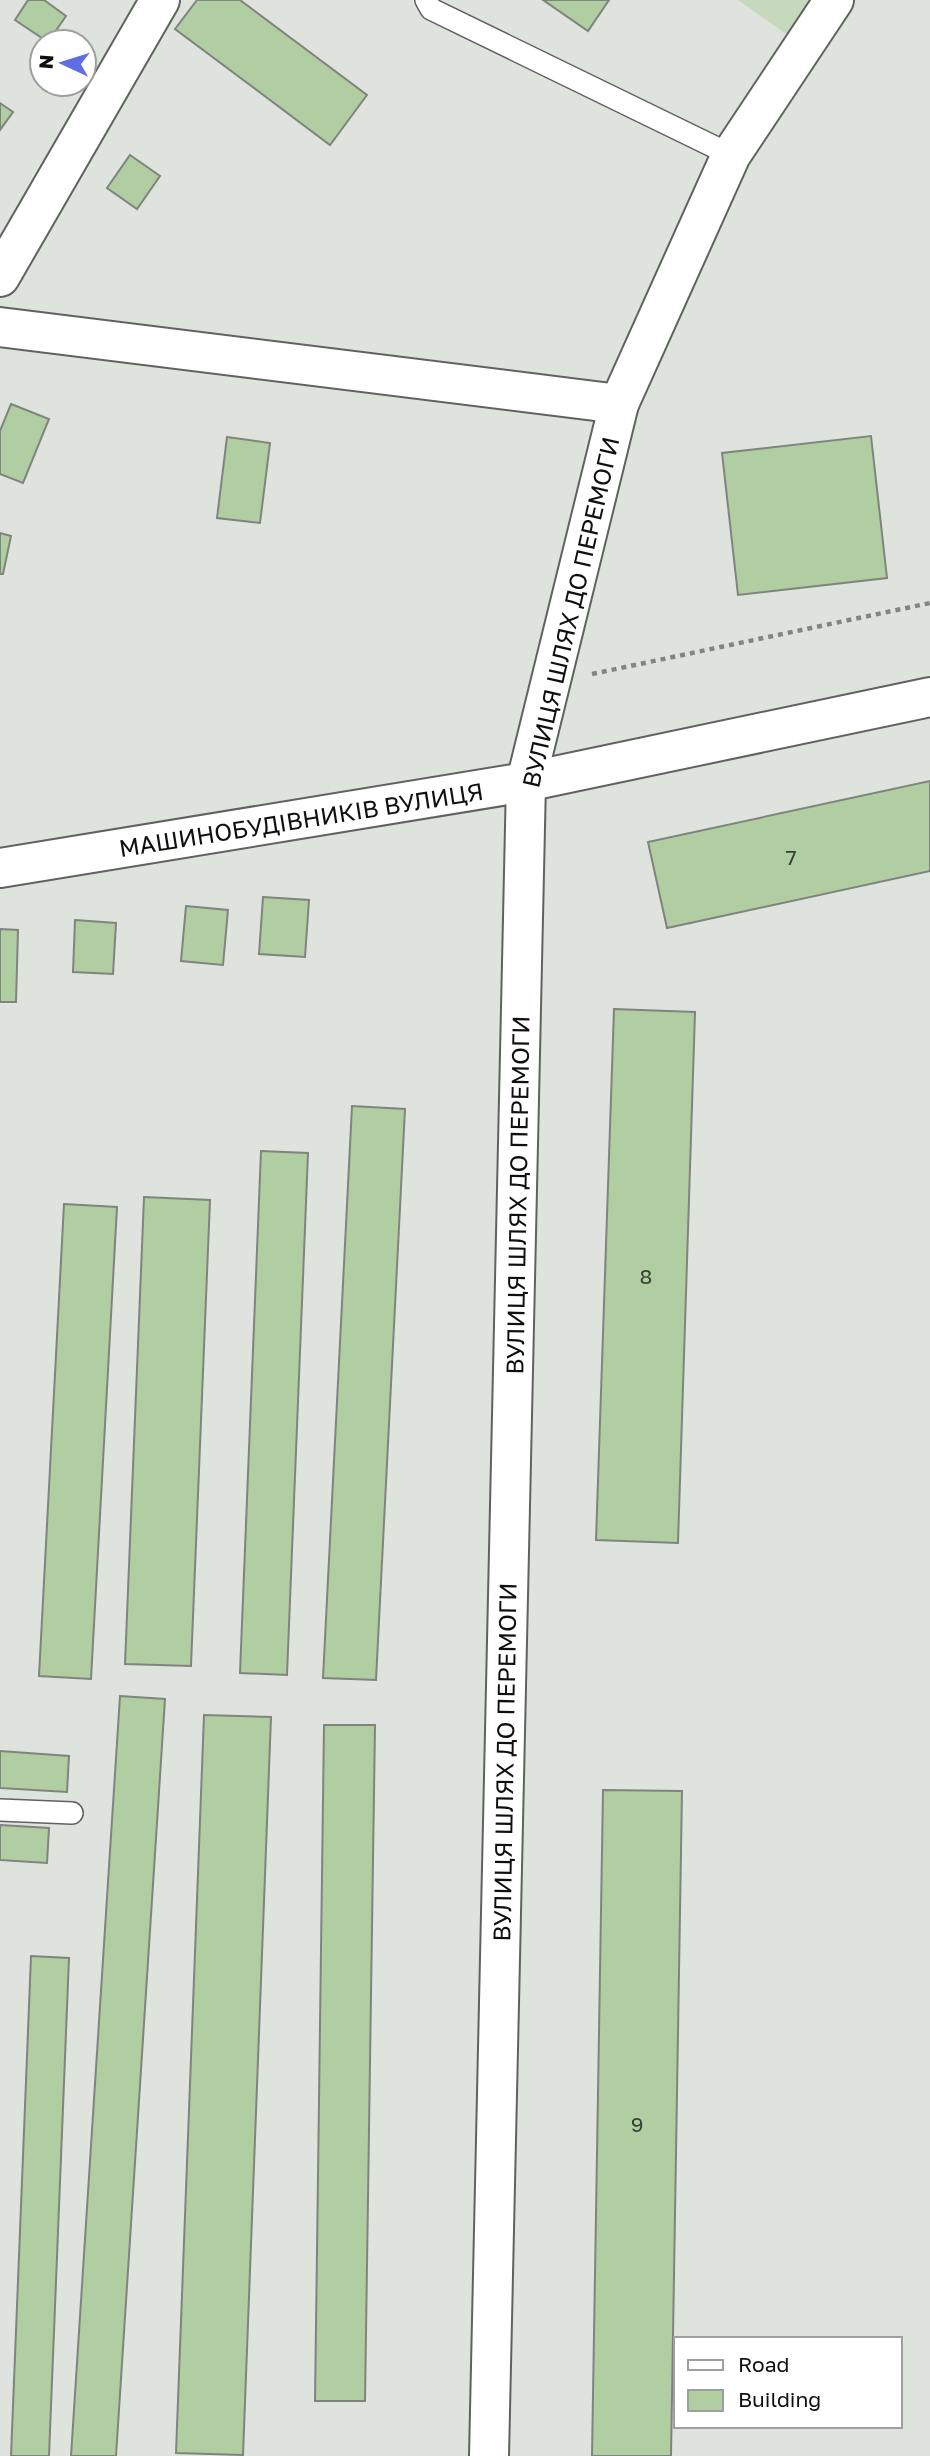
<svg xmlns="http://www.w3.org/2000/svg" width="930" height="2456" viewBox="0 0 930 2456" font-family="'Golos Text',sans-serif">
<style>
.green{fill:#c6d9bc}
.building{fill:#b0cea1;stroke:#80847e;stroke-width:2}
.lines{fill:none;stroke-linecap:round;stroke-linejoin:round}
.lane-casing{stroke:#5f635e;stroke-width:24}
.street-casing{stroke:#5f635e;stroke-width:42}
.path{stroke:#828580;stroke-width:4.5;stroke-dasharray:5 5;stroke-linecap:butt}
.lane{stroke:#fff;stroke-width:21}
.street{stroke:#fff;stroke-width:38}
.labels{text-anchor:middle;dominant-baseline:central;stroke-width:5;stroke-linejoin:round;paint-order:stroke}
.number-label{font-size:21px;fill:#374033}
.street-label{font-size:24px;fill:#0f100e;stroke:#fff}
</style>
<rect width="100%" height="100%" fill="#dfe3dd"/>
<path class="green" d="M738 0H834L803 46Z"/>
<g class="building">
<path d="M28 0H44L66 16 48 42 15 20Z"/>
<path d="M197 0H240L367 95 330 145 175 29Z"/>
<path d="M543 0H609L588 31Z"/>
<path d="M0 103 13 112 0 130Z"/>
<path d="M130 155 160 176 137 209 107 188Z"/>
<path d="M11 404 49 419 23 483 0 474V431Z"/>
<path d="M871 436 887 578 738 595 722 453Z"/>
<path d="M227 437 270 443 260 523 217 518Z"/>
<path d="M0 533 11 536 3 574H0Z"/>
<path d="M930 781V871L667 928 648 842Z"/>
<path d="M263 897 309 900 305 957 259 954Z"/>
<path d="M186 906 228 910 223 965 181 961Z"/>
<path d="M75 920 116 923 113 974 73 972Z"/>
<path d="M0 929 18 930 16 1002H0Z"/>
<path d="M614 1009 695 1012 678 1543 596 1540Z"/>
<path d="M352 1106 405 1109 376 1680 323 1678Z"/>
<path d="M261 1151 308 1153 287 1675 240 1673Z"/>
<path d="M144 1197 210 1200 191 1666 125 1664Z"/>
<path d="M64 1204 117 1207 91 1679 39 1676Z"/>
<path d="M120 1696 165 1699 116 2456H71Z"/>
<path d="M204 1715 271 1717 243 2455 176 2453Z"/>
<path d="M324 1725H375L365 2401H315Z"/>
<path d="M0 1751 69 1756 67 1792 0 1788Z"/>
<path d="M603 1790 682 1791 671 2456H592Z"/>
<path d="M0 1825 49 1828 47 1863 0 1860Z"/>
<path d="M31 1956 69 1958 49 2456H11Z"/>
</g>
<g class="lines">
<g class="lane-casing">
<g id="lane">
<path d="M426 0 431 9 731 155"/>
<path d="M0 1810 72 1813"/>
</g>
</g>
<g class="street-casing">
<g id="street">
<path d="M0 277 160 0"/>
<path d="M0 327 619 404"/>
<path d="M0 868 526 782 930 697"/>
<path d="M489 2456 526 782 619 404 731 155 834 0"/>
</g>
</g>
<path class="path" d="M592 674 930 603"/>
<use href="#lane" class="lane"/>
<use href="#street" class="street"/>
</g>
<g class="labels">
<g class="number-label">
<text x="791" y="857">7</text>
<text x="646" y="1276">8</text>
<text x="637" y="2124">9</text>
</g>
<g class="street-label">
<text transform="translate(570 612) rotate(-77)">ВУЛИЦЯ ШЛЯХ ДО ПЕРЕМОГИ</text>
<text transform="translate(301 819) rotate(-9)">МАШИНОБУДІВНИКІВ ВУЛИЦЯ</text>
<text transform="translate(517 1195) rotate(-89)">ВУЛИЦЯ ШЛЯХ ДО ПЕРЕМОГИ</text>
<text transform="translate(504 1762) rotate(-89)">ВУЛИЦЯ ШЛЯХ ДО ПЕРЕМОГИ</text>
</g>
</g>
<rect x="674" y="2337" width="228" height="91" fill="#ffffff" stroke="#9f9f9f" stroke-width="2"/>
<rect x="688" y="2360" width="35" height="10" fill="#ffffff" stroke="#9f9f9f" stroke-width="2"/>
<text x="738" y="2372" font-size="21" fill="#0f100e">Road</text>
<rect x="688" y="2390" width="35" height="21" fill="#b0cea1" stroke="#9f9f9f" stroke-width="2"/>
<text x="738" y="2407" font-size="21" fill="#0f100e">Building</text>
<g transform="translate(63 63) rotate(274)"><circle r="33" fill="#ffffff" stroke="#9f9f9f" stroke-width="2"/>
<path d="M0-5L12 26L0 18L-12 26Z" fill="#606de5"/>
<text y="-10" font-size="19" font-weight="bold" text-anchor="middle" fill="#0f100e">N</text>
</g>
</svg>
